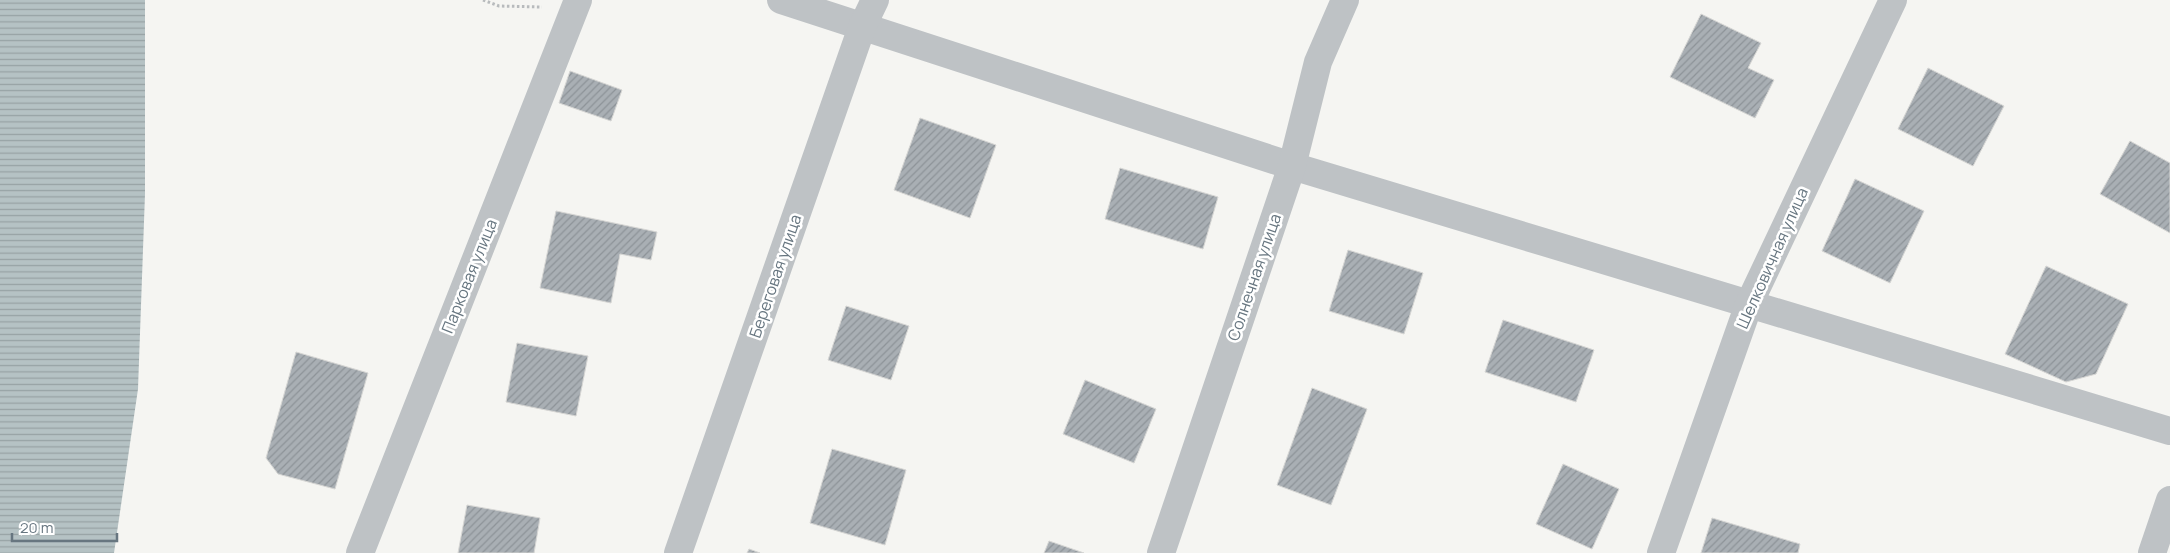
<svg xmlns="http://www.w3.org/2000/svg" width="2170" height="553" viewBox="0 0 2170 553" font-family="Manrope,sans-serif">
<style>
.water{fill:url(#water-rules)}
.building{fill:url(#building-hatch);stroke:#d6d6d4}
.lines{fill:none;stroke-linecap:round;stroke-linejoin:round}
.path{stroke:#b8bbbd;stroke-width:3;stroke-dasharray:2.5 2.5;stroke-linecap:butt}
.street{stroke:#bec2c5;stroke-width:28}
.labels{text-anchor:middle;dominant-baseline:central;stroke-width:5;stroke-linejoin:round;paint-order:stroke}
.street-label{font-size:16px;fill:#677680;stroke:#fff}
</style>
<defs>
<pattern id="water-rules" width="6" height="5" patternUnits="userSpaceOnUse" patternTransform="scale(1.25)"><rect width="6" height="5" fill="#b5c2c4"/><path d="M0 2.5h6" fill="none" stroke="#97a2a4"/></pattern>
<pattern id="building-hatch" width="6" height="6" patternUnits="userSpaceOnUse" patternTransform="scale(1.25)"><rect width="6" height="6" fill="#a9afb4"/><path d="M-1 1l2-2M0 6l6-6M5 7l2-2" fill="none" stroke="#8d9398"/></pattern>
</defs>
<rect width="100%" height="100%" fill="#f5f5f2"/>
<path class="water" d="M0 0H145V194L138 389 114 553H0Z"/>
<g class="building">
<path d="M1701 14 1761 43 1748 68 1774 80 1755 118 1670 77Z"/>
<path d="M1928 68 2004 106 1973 166 1898 129Z"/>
<path d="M570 71 622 90 611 121 559 103Z"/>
<path d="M920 118 996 145 970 218 894 190Z"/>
<path d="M2130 141 2170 163V233L2100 194Z"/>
<path d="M1120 168 1218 197 1203 249 1105 219Z"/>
<path d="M1855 179 1924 211 1890 283 1822 251Z"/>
<path d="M556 211 657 232 651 260 620 254 611 303 540 288Z"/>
<path d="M1348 250 1423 273 1404 334 1329 311Z"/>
<path d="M2046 266 2128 304 2096 374 2066 382 2005 354Z"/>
<path d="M846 306 909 326 891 380 828 360Z"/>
<path d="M1503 320 1594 350 1576 402 1485 372Z"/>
<path d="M517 343 588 356 576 416 506 402Z"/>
<path d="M296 352 368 373 335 489 278 474 266 458Z"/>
<path d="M1085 380 1156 409 1134 463 1063 434Z"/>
<path d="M1312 388 1367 409 1331 505 1277 485Z"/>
<path d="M832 449 906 470 885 545 810 523Z"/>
<path d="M1563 464 1619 489 1592 549 1536 524Z"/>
<path d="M467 505 540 518 534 553H458Z"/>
<path d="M1712 518 1800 544 1798 553H1701Z"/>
<path d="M1049 541 1084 553H1044Z"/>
<path d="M749 549 760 553H747Z"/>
</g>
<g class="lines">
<path class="path" d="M483 0 499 6 542 7"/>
<g class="street">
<path d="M781 0 1292 166 2170 431"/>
<path d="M360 553 578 0"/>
<path d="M678 553 862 27 875 0"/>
<path d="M1161 553 1292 166 1318 62 1345 0"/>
<path d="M1661 553 1749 304 1893 0"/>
<path d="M2152 553 2170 500"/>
</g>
</g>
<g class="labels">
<g class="street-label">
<text transform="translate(1772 258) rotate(-66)">Шелковичная улица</text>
<text transform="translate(469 276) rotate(-68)">Парковая улица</text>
<text transform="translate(775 276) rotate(-71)">Береговая улица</text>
<text transform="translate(1254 277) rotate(-71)">Солнечная улица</text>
</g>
</g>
<path d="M12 533v8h105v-8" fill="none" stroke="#677680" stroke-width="2.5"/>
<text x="20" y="533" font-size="15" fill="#677680" stroke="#ffffff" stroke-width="4" paint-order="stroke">20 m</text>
</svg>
